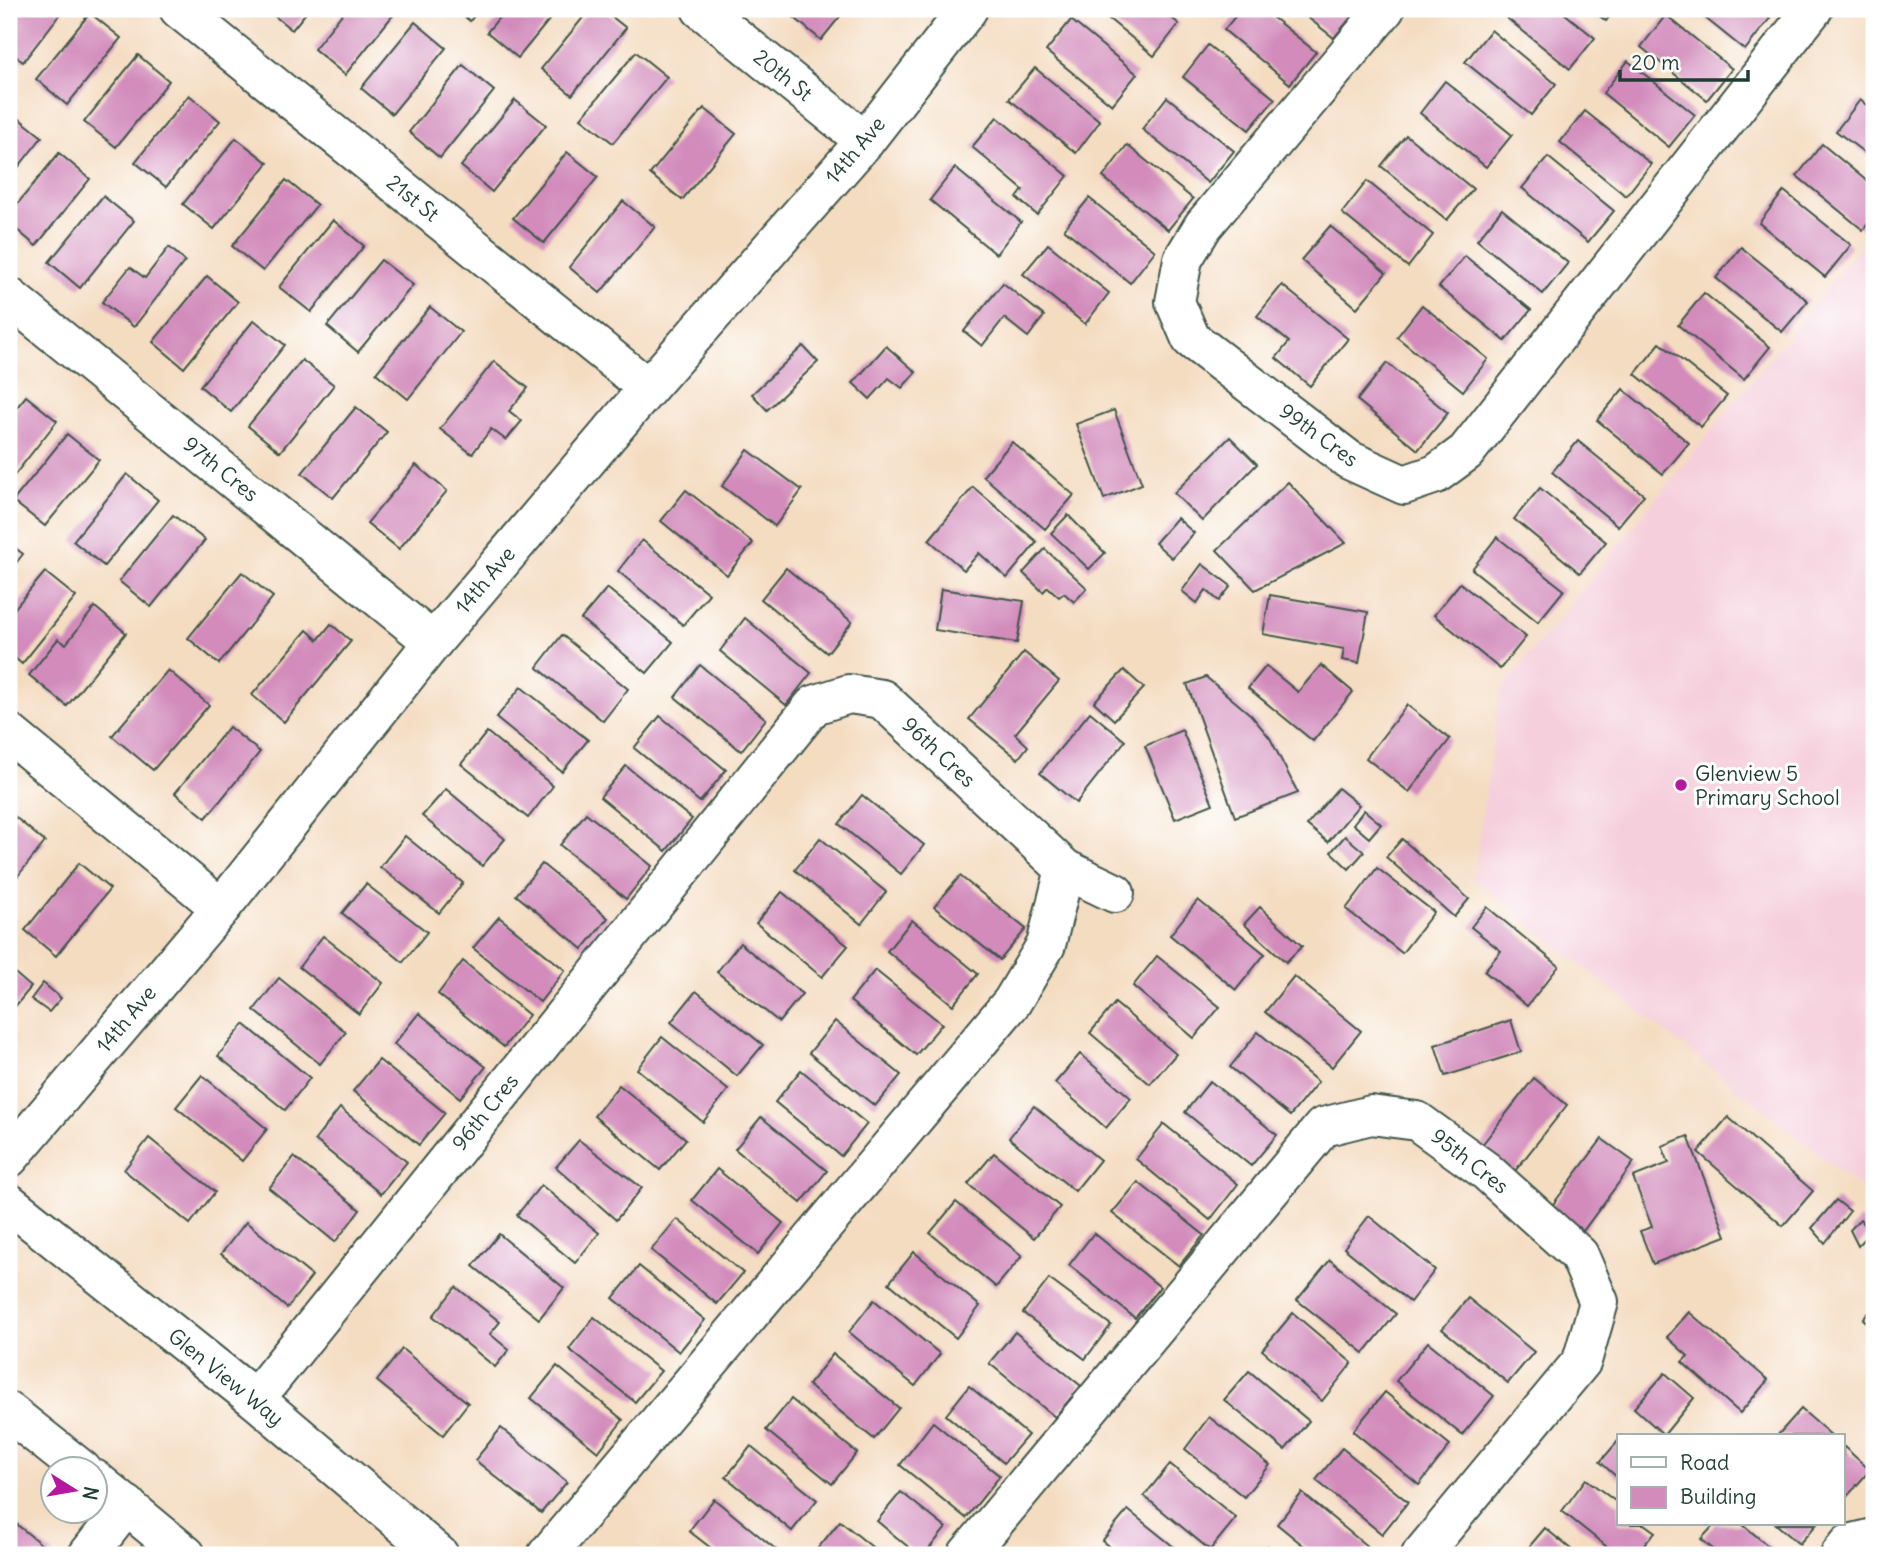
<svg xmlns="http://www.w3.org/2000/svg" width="1883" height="1564" viewBox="0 0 1883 1564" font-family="Delius,sans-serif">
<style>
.built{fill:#f5cfdb}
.building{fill:#d28bbb}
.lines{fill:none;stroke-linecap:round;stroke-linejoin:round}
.minor-casing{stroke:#3f5549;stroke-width:42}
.minor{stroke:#fff;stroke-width:38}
.poi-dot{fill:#b5179e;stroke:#fff;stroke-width:2.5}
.labels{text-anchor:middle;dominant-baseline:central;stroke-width:6;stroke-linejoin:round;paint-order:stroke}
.street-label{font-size:21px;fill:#1f3d34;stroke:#fff}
.poi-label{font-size:21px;fill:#1f3d34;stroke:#fff;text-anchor:start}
</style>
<rect width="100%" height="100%" fill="#fff"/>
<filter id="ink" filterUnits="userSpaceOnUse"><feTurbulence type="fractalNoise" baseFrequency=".0143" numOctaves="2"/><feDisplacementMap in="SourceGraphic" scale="14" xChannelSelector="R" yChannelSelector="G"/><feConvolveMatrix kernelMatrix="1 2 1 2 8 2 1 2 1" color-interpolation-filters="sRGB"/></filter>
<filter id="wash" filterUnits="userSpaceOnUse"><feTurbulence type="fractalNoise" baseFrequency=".00686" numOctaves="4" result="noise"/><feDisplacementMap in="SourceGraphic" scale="28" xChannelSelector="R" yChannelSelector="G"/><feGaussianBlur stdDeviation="1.57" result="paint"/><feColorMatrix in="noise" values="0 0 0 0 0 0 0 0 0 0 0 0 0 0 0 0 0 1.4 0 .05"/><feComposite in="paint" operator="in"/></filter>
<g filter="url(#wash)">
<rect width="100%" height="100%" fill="#f4dcc1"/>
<path class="built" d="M1874 230V1198L1473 879 1500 691Z"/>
<g id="blocks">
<g class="building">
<path d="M13 9H64L23 62 9 51V14Z"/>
<path d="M266 9H309L292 30Z"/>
<path d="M346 9H398L345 75 314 49Z"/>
<path d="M455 9H479L470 21Z"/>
<path d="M506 9H558L518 58 487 32Z"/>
<path d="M590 9H602L626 28 572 95 541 69Z"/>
<path d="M794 9H846L821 40 790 14Z"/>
<path d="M1097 9H1161L1179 24 1154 56Z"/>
<path d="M1241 9H1262L1316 52 1290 84 1224 30Z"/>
<path d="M1297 9H1358L1334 38Z"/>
<path d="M1509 9H1559L1595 38 1570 69 1503 15Z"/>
<path d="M1591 9H1615L1606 21Z"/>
<path d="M1694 9H1758L1770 18 1745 50Z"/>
<path d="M90 13 121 38 67 105 36 79Z"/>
<path d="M1666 15 1732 69 1707 100 1641 47Z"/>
<path d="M1071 20 1137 74 1112 105 1046 51Z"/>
<path d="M415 22 446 48 392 114 361 88Z"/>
<path d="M1491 30 1556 84 1531 115 1465 62Z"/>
<path d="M1208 45 1275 99 1249 130 1183 77Z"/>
<path d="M636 52 667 77 613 143 581 118Z"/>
<path d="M138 55 169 81 116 147 84 122Z"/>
<path d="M1628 61 1695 115 1669 147 1603 93Z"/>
<path d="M463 65 494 91 440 158 409 132Z"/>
<path d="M1035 68 1100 121 1076 153 1009 99Z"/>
<path d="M1445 81 1512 135 1486 167 1420 113Z"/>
<path d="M189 95 220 121 166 187 135 162Z"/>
<path d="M1167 97 1234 151 1208 183 1142 129Z"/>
<path d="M515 100 546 125 492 192 461 166Z"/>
<path d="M1860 100 1874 111V160L1836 131Z"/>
<path d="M704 108 736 134 682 200 650 174Z"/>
<path d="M1585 111 1651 164 1626 196 1560 142Z"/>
<path d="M11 112 42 137 9 179V114Z"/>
<path d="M997 117 1068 176 1037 215 1017 198 1023 190 972 147Z"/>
<path d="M1406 135 1473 189 1447 220 1381 166Z"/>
<path d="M236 138 268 163 214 229 183 204Z"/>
<path d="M1822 144 1874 187V216L1863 230 1797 176Z"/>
<path d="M1127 145 1193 199 1168 230 1103 177Z"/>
<path d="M567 152 598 177 544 243 513 218Z"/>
<path d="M59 153 90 179 36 246 9 223V214Z"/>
<path d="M1548 157 1614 211 1588 242 1522 188Z"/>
<path d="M955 168 1021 222 996 254 930 200Z"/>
<path d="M286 180 317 205 263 271 232 246Z"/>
<path d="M1367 181 1433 235 1408 267 1342 213Z"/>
<path d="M1784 191 1851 245 1825 277 1759 223Z"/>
<path d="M103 196 134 221 80 288 49 262Z"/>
<path d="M1089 198 1155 251 1130 283 1064 229Z"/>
<path d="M623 201 655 227 600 293 569 267Z"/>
<path d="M1502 209 1568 263 1543 294 1477 240Z"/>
<path d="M333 220 364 246 311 312 279 287Z"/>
<path d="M1330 226 1386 273 1357 308 1301 260Z"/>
<path d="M1048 244 1109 293 1085 324 1023 274Z"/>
<path d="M169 247 185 261 134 327 102 302 130 267 145 278Z"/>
<path d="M1741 247 1808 301 1782 332 1716 278Z"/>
<path d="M1465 256 1531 310 1505 341 1439 287Z"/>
<path d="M381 260 413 285 358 352 327 326Z"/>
<path d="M207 276 238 302 184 368 153 342Z"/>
<path d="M1003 283 1044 316 1028 337 1004 318 982 346 964 331Z"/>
<path d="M1282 285 1348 339 1310 386 1276 358 1289 342 1257 316Z"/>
<path d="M1704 293 1770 347 1744 379 1678 325Z"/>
<path d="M1422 305 1488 359 1463 391 1397 337Z"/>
<path d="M430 307 461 332 408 399 376 373Z"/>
<path d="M254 320 285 345 231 412 200 386Z"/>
<path d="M1660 343 1727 396 1701 427 1635 374Z"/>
<path d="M803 346 818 362 767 410 752 394Z"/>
<path d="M886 346 916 372 902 388 889 378 870 399 853 383Z"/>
<path d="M302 360 334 385 280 452 248 426Z"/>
<path d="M494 361 528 388 509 411 522 421 506 440 491 429 472 454 440 429Z"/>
<path d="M1387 363 1448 413 1418 450 1357 400Z"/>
<path d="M1623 389 1689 443 1663 474 1597 420Z"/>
<path d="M26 396 57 421 9 482V417Z"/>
<path d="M356 407 387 432 333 498 302 473Z"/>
<path d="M1114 410 1142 484 1104 499 1076 424Z"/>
<path d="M67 434 99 460 45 526 13 501Z"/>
<path d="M1230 437 1257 464 1202 521 1174 493Z"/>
<path d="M1578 441 1644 495 1618 526 1552 472Z"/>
<path d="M1012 442 1074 495 1045 529 983 476Z"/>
<path d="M748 450 802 490 775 526 722 486Z"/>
<path d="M416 465 447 491 399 549 367 523Z"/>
<path d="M127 474 158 500 104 566 73 541Z"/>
<path d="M1288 482 1346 543 1255 590 1217 550Z"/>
<path d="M973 487 1037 542 1007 578 979 553 964 570 929 540Z"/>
<path d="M1540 488 1606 542 1580 573 1514 519Z"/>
<path d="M686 490 753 543 727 575 661 521Z"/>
<path d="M173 515 205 540 151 607 119 581Z"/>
<path d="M1068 515 1105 553 1089 569 1051 533Z"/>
<path d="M1177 518 1194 533 1172 558 1155 543Z"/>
<path d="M1497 537 1564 590 1538 622 1472 569Z"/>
<path d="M642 540 709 594 683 625 618 571Z"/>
<path d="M9 543 23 554 9 572Z"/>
<path d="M1045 549 1087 588 1074 602 1064 593 1059 597 1048 587 1043 592 1023 573Z"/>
<path d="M1202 564 1231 586 1219 601 1206 590 1197 603 1182 591Z"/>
<path d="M786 568 852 622 827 653 761 599Z"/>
<path d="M45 572 76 597 22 664 9 653V615Z"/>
<path d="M242 572 273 597 219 664 188 638Z"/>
<path d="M1460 583 1526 637 1500 669 1434 615Z"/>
<path d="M607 588 673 642 647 673 581 619Z"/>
<path d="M941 589 1024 601 1017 643 935 630Z"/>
<path d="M1270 595 1368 612 1359 663 1342 660 1344 649 1263 634Z"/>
<path d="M95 607 126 633 67 706 29 675 58 639 66 644Z"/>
<path d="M745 618 811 673 786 705 720 651Z"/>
<path d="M331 624 351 641 284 722 252 695 307 630 318 640Z"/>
<path d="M562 635 628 689 603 721 537 667Z"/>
<path d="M1024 652 1059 681 1015 734 1028 746 1018 759 969 719Z"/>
<path d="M700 665 766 719 741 751 675 697Z"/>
<path d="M1321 665 1353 692 1313 741 1248 688 1266 666 1298 692Z"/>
<path d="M168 670 209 705 153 770 112 736Z"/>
<path d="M1124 670 1144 688 1114 720 1094 702Z"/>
<path d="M1206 677 1251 715 1270 738 1298 793 1235 817 1187 684Z"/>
<path d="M521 687 588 740 562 772 496 718Z"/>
<path d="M1407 705 1450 739 1409 792 1366 758Z"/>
<path d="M1090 712 1125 741 1076 803 1040 773Z"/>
<path d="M660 716 726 770 700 802 634 748Z"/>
<path d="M229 727 260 752 206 818 175 793Z"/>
<path d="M1182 730 1213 804 1175 819 1145 746Z"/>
<path d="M487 732 553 786 528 818 461 764Z"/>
<path d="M626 766 692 819 666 851 600 797Z"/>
<path d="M1338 788 1359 805 1328 842 1307 825Z"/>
<path d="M446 789 505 839 482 866 422 816Z"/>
<path d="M862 795 924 845 901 874 839 824Z"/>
<path d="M1364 810 1381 824 1369 838 1353 824Z"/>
<path d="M586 813 652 866 626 899 560 845Z"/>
<path d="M14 816 45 842 9 887V822Z"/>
<path d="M405 836 463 883 439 913 380 867Z"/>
<path d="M1345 836 1364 852 1349 869 1331 852Z"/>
<path d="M820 838 886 892 861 924 795 870Z"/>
<path d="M1402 839 1469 899 1454 917 1386 857Z"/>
<path d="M79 863 110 889 56 956 25 930Z"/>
<path d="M542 864 608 918 583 949 516 895Z"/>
<path d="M1377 868 1434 912 1402 953 1346 909Z"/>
<path d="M960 876 1026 929 1000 960 934 907Z"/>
<path d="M366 884 427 932 403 962 342 913Z"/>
<path d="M782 892 848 946 822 977 756 923Z"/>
<path d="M1198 900 1265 954 1236 990 1170 935Z"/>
<path d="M1260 907 1302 946 1286 962 1244 924Z"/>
<path d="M1487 907 1559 966 1527 1006 1484 971 1501 951 1471 927Z"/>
<path d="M499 917 565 970 540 1002 473 948Z"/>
<path d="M912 920 978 974 953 1005 887 951Z"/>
<path d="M323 936 383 983 359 1014 299 967Z"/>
<path d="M740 943 802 994 779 1022 717 972Z"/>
<path d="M1157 956 1220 1007 1194 1038 1133 986Z"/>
<path d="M463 961 529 1015 504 1047 438 994Z"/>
<path d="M9 968 31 987 9 1014Z"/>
<path d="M875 970 942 1024 916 1055 850 1001Z"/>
<path d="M1294 976 1361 1031 1332 1067 1265 1012Z"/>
<path d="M279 978 346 1032 320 1064 254 1010Z"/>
<path d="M43 983 61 998 49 1012 31 999Z"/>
<path d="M696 991 763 1045 737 1076 671 1022Z"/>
<path d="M1115 1003 1176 1054 1150 1084 1090 1033Z"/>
<path d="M419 1013 486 1067 460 1098 394 1044Z"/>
<path d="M1511 1020 1521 1052 1445 1076 1435 1045Z"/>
<path d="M835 1021 901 1075 875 1106 809 1053Z"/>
<path d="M244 1024 310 1078 285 1110 218 1056Z"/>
<path d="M1258 1032 1318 1082 1290 1116 1230 1067Z"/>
<path d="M662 1037 728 1090 703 1122 637 1069Z"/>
<path d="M1080 1054 1131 1098 1106 1128 1055 1083Z"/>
<path d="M379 1060 445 1113 419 1145 353 1091Z"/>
<path d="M801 1070 867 1124 841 1156 775 1102Z"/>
<path d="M202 1075 267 1129 242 1161 176 1107Z"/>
<path d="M1534 1078 1567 1105 1511 1176 1478 1150Z"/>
<path d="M1210 1081 1277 1135 1251 1166 1185 1112Z"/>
<path d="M619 1085 686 1139 660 1170 594 1116Z"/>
<path d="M1034 1106 1100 1160 1075 1191 1009 1138Z"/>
<path d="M340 1108 407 1162 381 1194 315 1140Z"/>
<path d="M761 1117 827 1171 801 1203 735 1149Z"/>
<path d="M1728 1117 1813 1191 1783 1226 1698 1152Z"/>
<path d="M1164 1124 1238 1184 1210 1220 1136 1159Z"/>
<path d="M1688 1136 1726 1236 1653 1264 1640 1231 1652 1227 1633 1177 1669 1163 1662 1146Z"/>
<path d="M149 1138 215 1192 190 1224 124 1170Z"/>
<path d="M1602 1139 1634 1162 1583 1231 1551 1207Z"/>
<path d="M579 1140 642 1188 616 1220 556 1167Z"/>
<path d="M994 1153 1060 1207 1034 1238 968 1184Z"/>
<path d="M294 1157 360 1210 335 1242 269 1188Z"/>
<path d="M717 1169 783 1223 758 1254 692 1200Z"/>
<path d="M1138 1182 1204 1235 1179 1266 1112 1213Z"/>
<path d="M541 1185 599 1233 575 1263 517 1215Z"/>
<path d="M1836 1200 1850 1211 1825 1243 1812 1228Z"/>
<path d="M956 1202 1022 1256 996 1287 930 1233Z"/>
<path d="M1369 1216 1435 1270 1410 1302 1344 1248Z"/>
<path d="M677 1219 743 1273 717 1304 651 1250Z"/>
<path d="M1860 1219 1871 1232 1858 1246 1850 1230Z"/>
<path d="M246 1222 312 1276 287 1308 221 1254Z"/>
<path d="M1094 1233 1160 1287 1135 1318 1069 1265Z"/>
<path d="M499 1234 564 1288 539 1319 473 1266Z"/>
<path d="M914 1252 980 1306 956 1338 889 1283Z"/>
<path d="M1330 1260 1396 1314 1364 1353 1297 1300Z"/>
<path d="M639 1266 705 1320 679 1352 613 1298Z"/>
<path d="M1049 1279 1111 1325 1085 1359 1023 1313Z"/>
<path d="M456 1287 500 1322 490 1334 509 1350 495 1367 433 1316Z"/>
<path d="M1468 1298 1534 1352 1508 1383 1442 1329Z"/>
<path d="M874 1300 940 1354 915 1386 849 1332Z"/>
<path d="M1874 1307V1329L1863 1319Z"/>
<path d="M1689 1312 1768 1380 1740 1413 1682 1362 1688 1356 1667 1337Z"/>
<path d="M1293 1313 1352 1363 1322 1401 1262 1350Z"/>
<path d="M594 1317 661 1371 635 1402 569 1349Z"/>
<path d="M1015 1332 1081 1386 1055 1417 989 1363Z"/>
<path d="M1428 1342 1494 1396 1462 1435 1396 1381Z"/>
<path d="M402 1349 468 1403 443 1435 377 1381Z"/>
<path d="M833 1354 899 1408 874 1439 808 1385Z"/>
<path d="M557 1366 623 1420 598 1452 531 1398Z"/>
<path d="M1249 1371 1309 1421 1285 1450 1224 1400Z"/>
<path d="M1665 1373 1694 1398 1664 1435 1634 1408Z"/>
<path d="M969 1386 1028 1435 1004 1463 946 1415Z"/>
<path d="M1385 1392 1450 1445 1419 1485 1353 1431Z"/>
<path d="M791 1399 857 1453 832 1484 766 1430Z"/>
<path d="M1801 1409 1832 1436H1777Z"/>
<path d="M1209 1417 1270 1465 1244 1497 1185 1449Z"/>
<path d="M933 1422 1000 1476 966 1518 900 1465Z"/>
<path d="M501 1428 567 1482 541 1513 475 1460Z"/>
<path d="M1619 1440V1479L1600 1462Z"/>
<path d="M751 1446 817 1500 792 1531 726 1477Z"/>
<path d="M1843 1446 1870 1470 1843 1501Z"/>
<path d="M1342 1448 1408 1502 1382 1534 1316 1480Z"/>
<path d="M1170 1464 1236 1518 1210 1550 1144 1496Z"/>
<path d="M1586 1479 1619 1504V1524H1644L1655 1532 1636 1555H1617L1562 1511Z"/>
<path d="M901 1492 946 1528 924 1555H918L877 1521Z"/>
<path d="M1302 1493 1368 1547 1361 1555H1315L1277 1524Z"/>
<path d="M714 1499 779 1552 777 1555H720L689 1531Z"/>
<path d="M1128 1510 1184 1555H1120L1102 1541Z"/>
<path d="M9 1518 53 1554 52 1555H9Z"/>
<path d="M840 1521 882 1555H817L814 1553Z"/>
<path d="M1715 1524H1742L1779 1555H1720L1701 1539Z"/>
<path d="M1776 1524H1817L1799 1544Z"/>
<path d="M1545 1528 1578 1555H1522Z"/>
<path d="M1268 1546 1280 1555H1261Z"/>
</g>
</g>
</g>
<g filter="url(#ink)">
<use href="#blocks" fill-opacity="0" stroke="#3f5549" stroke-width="2"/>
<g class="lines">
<g class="minor-casing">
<g id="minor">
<path d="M179 9 648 388"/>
<path d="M701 9 865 141"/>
<path d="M1385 9 1203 226 1183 259 1175 302 1191 339 1349 460 1404 485 1436 474 1466 452 1813 9"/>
<path d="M9 297 433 642"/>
<path d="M9 733 221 908"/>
<path d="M1065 869 1115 893"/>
<path d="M9 1158 221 908 433 642 648 388 865 141 968 9"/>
<path d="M9 1203 255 1399 439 1555"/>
<path d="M255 1399 814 705 849 694 882 699 1065 869 1046 945 1012 1002 547 1555"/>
<path d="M9 1412 82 1470"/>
<path d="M94 1479 186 1555"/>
<path d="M88 1555 127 1505"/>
<path d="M967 1555 1323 1127 1371 1115 1417 1121 1486 1171 1579 1255 1599 1302 1582 1361 1421 1555"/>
<path d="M1840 1555 1849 1544 1874 1538"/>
</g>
</g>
<use href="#minor" class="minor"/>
</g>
</g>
<circle class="poi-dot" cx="1681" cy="785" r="7"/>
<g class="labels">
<g class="street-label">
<text transform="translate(783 75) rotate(39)">20th St</text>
<text transform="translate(855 150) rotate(-50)">14th Ave</text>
<text transform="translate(413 198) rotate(39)">21st St</text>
<text transform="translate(1319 435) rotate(36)">99th Cres</text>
<text transform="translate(221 469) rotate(39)">97th Cres</text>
<text transform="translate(485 580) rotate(-50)">14th Ave</text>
<text transform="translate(939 752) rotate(43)">96th Cres</text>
<text transform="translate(126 1019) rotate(-50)">14th Ave</text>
<text transform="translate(485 1112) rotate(-51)">96th Cres</text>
<text transform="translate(1470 1161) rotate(38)">95th Cres</text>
<text transform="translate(226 1377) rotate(39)">Glen View Way</text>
</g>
<g class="poi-label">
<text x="1695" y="773">Glenview 5<tspan x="1695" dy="24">Primary School</tspan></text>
</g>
</g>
<rect width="1883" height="1564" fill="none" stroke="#fff" stroke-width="35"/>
<rect x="1617" y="1434" width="228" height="91" fill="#ffffff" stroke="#a5b1ae" stroke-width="2"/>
<rect x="1631" y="1457" width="35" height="10" fill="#ffffff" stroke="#a5b1ae" stroke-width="2"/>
<text x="1680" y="1470" font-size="21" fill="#1f3d34">Road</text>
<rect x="1631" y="1487" width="35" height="21" fill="#d28bbb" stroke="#a5b1ae" stroke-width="2"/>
<text x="1680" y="1504" font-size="21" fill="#1f3d34">Building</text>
<g transform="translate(74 1490) rotate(101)"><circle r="33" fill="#ffffff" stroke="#a5b1ae" stroke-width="2"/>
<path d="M0-5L12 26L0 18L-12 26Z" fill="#b5179e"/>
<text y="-10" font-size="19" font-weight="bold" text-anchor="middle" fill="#1f3d34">N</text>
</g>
<path d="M1620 70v10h128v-10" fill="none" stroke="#1f3d34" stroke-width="3.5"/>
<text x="1631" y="70" font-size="21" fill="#1f3d34" stroke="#ffffff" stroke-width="5" paint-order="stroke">20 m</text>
</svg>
